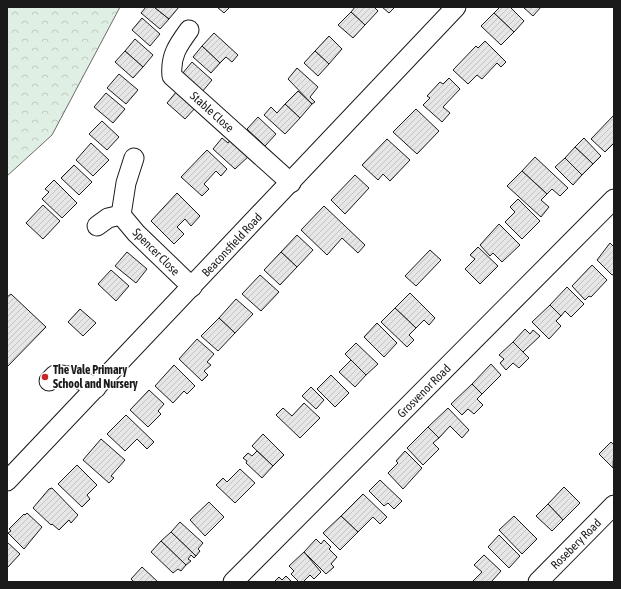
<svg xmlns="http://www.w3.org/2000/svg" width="621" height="589" viewBox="0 0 621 589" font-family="'Asap Condensed',sans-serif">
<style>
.forest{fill:url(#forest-crowns);stroke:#6a6a6a}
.building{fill:url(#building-hatch);stroke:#1a1a1a}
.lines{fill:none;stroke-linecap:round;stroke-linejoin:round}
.minor-casing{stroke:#1a1a1a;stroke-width:21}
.minor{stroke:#fff;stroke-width:19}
.poi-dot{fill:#c62828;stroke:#fff;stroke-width:1.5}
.labels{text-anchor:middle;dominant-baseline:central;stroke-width:3;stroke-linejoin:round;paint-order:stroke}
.street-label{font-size:12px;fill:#1a1a1a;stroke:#fff}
.poi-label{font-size:12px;font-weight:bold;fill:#1a1a1a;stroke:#fff;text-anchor:start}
</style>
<defs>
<pattern id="forest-crowns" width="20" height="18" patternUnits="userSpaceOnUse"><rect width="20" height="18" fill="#e0efe3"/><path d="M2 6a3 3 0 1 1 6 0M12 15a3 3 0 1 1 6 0" fill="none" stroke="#c0ccc2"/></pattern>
<pattern id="building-hatch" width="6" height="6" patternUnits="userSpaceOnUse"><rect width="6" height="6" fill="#e6e6e6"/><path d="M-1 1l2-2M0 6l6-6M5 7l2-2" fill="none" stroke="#c5c5c5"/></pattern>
</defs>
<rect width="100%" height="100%" fill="#fff"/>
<path class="forest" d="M7 7H120L52 135 7 176Z"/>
<g class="building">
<path d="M146 7H154L169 19 160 29 141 13Z"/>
<path d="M154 7H179L169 19Z"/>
<path d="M217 7H230L224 13Z"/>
<path d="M355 7H374L378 11 365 25 351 12Z"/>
<path d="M382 7H395L389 13Z"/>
<path d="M500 7H510L524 21 514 32 494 13Z"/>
<path d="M523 7H541L533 16Z"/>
<path d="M351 12 365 25 353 38 338 25Z"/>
<path d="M494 13 514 32 501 45 481 26Z"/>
<path d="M142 18 160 34 150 46 132 30Z"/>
<path d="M214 33 238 55 232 62 226 57 220 63 202 46Z"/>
<path d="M329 36 342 49 329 64 315 51Z"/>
<path d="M135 39 153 55 143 67 125 51Z"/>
<path d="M485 41 506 62 501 67 497 63 482 79 477 75 468 84 453 70 476 46 478 48Z"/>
<path d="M202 46 220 63 211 73 193 57Z"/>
<path d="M125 51 143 67 133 78 115 62Z"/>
<path d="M315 51 329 64 318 76 304 63Z"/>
<path d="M192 62 212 80 202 92 182 74Z"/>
<path d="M297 68 318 87 310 97 315 102 312 104 288 79Z"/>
<path d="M119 74 138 90 126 104 107 88Z"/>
<path d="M449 78 460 89 443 107 450 113 442 122 423 105 430 98 427 96 440 82 443 84Z"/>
<path d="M177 91 196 107 185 119 167 103Z"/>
<path d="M298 91 312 104 300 118 285 104Z"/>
<path d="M106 93 125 109 113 123 94 107Z"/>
<path d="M285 104 300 118 285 134 264 115 271 107 277 113Z"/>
<path d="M416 109 439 131 417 154 393 132Z"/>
<path d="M614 115V143L605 152 591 139Z"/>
<path d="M258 117 276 134 265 146 247 129Z"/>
<path d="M102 121 119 137 107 150 89 134Z"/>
<path d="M222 138 228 143 231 139 250 155 235 169 213 149Z"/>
<path d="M584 138 601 156 593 164 575 147Z"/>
<path d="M387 139 410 160 390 181 383 174 378 180 362 165Z"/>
<path d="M91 143 109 160 93 176 76 160Z"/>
<path d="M575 147 593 164 582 175 565 158Z"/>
<path d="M207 150 227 169 221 176 216 171 204 184 209 189 202 196 181 177Z"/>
<path d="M535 157 568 188 560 196 552 189 547 194 522 171Z"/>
<path d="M565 158 582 175 573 185 555 167Z"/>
<path d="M74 165 92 182 79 195 61 178Z"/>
<path d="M522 171 547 194 541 200 549 207 541 217 507 186Z"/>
<path d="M355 175 369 188 345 214 331 200Z"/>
<path d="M54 180 77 203 62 218 42 199 49 192 45 189Z"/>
<path d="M177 193 200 216 191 226 185 219 177 227 184 234 174 244 151 221Z"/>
<path d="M518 199 540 221 522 239 505 222 515 212 510 207Z"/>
<path d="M43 205 60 221 43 239 26 223Z"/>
<path d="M324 206 365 245 358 253 342 238 327 255 301 230Z"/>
<path d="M499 224 520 245 502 262 493 253 490 256 480 245Z"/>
<path d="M297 235 313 250 297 267 281 252Z"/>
<path d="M610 243 614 247V274L612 275 597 260Z"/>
<path d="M478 247 498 266 480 284 465 269 475 259 470 255Z"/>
<path d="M430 250 441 260 416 286 405 276Z"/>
<path d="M127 252 147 269 136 283 115 266Z"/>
<path d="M281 252 297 267 280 285 264 270Z"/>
<path d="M592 265 607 280 591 297 589 296 585 300 572 286Z"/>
<path d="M111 270 129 286 116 301 98 284Z"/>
<path d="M260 275 279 292 261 311 242 294Z"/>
<path d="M567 287 584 304 571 317 565 311 561 316 550 305Z"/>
<path d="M410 293 435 318 429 325 424 320 416 328 395 308Z"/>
<path d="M11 294 46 327 7 367V297Z"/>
<path d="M236 299 253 314 235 333 219 318Z"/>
<path d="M550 305 561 316 556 321 561 326 549 339 532 322Z"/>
<path d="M395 308 416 328 409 335 414 340 407 347 381 322Z"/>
<path d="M80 309 96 323 83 336 68 322Z"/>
<path d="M219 318 235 333 218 351 201 336Z"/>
<path d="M377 323 397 343 384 357 364 337Z"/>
<path d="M525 329 530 334 533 330 540 336 523 352 513 342Z"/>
<path d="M197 339 214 354 207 362 211 365 204 371 208 375 202 381 179 359Z"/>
<path d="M513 342 529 358 519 368 513 363 506 370 500 363 504 359 499 355Z"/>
<path d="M356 343 378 364 366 375 345 354Z"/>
<path d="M351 360 366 375 355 387 339 372Z"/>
<path d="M491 364 501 375 482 394 472 384Z"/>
<path d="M174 365 195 386 187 394 184 391 173 403 155 386Z"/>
<path d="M331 375 349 393 335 407 317 389Z"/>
<path d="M472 384 482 394 477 399 483 405 474 414 468 409 462 415 451 404Z"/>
<path d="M311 387 324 400 316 409 302 396Z"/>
<path d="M149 390 164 404 158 411 161 414 148 427 130 410Z"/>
<path d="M304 403 320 418 300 438 276 415 283 408 292 416Z"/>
<path d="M448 408 469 430 462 438 450 426 439 438 428 427Z"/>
<path d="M126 415 154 442 147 449 137 439 125 451 107 434Z"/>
<path d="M428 427 439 438 433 443 439 449 423 465 407 448Z"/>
<path d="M263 434 284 455 273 466 252 446Z"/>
<path d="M101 439 125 460 111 476 114 478 109 483 83 460Z"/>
<path d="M611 442 614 445 613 468 599 454Z"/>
<path d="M257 451 273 466 262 478 246 463 247 461 243 458 248 453 252 456Z"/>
<path d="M405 451 422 468 403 489 388 473 398 463 396 461Z"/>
<path d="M77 465 97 485 87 495 90 499 82 507 58 484Z"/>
<path d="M240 469 255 483 235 503 216 485 223 478 227 482Z"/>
<path d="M380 480 402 501 394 509 388 503 384 506 369 491Z"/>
<path d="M564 487 580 503 563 520 548 504Z"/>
<path d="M52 488 78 515 71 523 69 520 59 530 52 524 51 525 33 508 49 489Z"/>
<path d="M363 494 387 517 380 524 373 517 358 532 341 516Z"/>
<path d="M209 502 224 517 205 536 190 520Z"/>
<path d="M548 504 563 520 552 531 536 516Z"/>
<path d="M27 513 42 527 24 549 8 533 11 531 9 529 24 514 25 515Z"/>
<path d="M341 516 358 532 340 550 323 533Z"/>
<path d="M514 516 537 539 522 554 499 530Z"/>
<path d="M180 522 203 543 198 549 200 551 196 556 171 532Z"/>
<path d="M171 532 196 556 194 558 191 555 188 559 191 561 186 565 161 541Z"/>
<path d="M499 535 520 556 509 568 488 547Z"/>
<path d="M316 539 321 544 324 540 331 547 329 549 337 557 331 564 334 567 326 574 304 552Z"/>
<path d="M161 541 186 565 181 571 178 569 173 573 151 552Z"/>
<path d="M7 542 20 554 7 568Z"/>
<path d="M304 552 321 572 314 579 310 575 303 582H299L291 574 294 571 289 566Z"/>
<path d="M484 555 501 571 491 582H472L482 572 474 565Z"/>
<path d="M142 567 158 582H134L131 579Z"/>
<path d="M286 576 292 582H274L279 577 282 580Z"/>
</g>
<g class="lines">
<g class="minor-casing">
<g id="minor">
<path d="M189 30C178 45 170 56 172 76L291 183"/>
<path d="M134 158 126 183 121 215 136 233 192 287"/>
<path d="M97 226 108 218 121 215"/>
<path d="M49 381 55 375C72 374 82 380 96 388"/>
<path d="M7 481 456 7"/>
<path d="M233 582 614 199"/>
<path d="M538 582 614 505"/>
</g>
</g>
<use href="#minor" class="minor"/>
</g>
<circle class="poi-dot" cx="45" cy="377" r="4"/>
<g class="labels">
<g class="street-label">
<text transform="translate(212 112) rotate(42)">Stable Close</text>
<text transform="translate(232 245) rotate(-47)">Beaconsfield Road</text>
<text transform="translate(156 252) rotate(45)">Spencer Close</text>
<text transform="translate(424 391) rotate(-45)">Grosvenor Road</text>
<text transform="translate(576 544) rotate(-45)">Rosebery Road</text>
</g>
<g class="poi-label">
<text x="53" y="370">The Vale Primary<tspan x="53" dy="14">School and Nursery</tspan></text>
</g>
</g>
<rect width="621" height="589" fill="none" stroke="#1a1a1a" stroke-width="16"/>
</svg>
